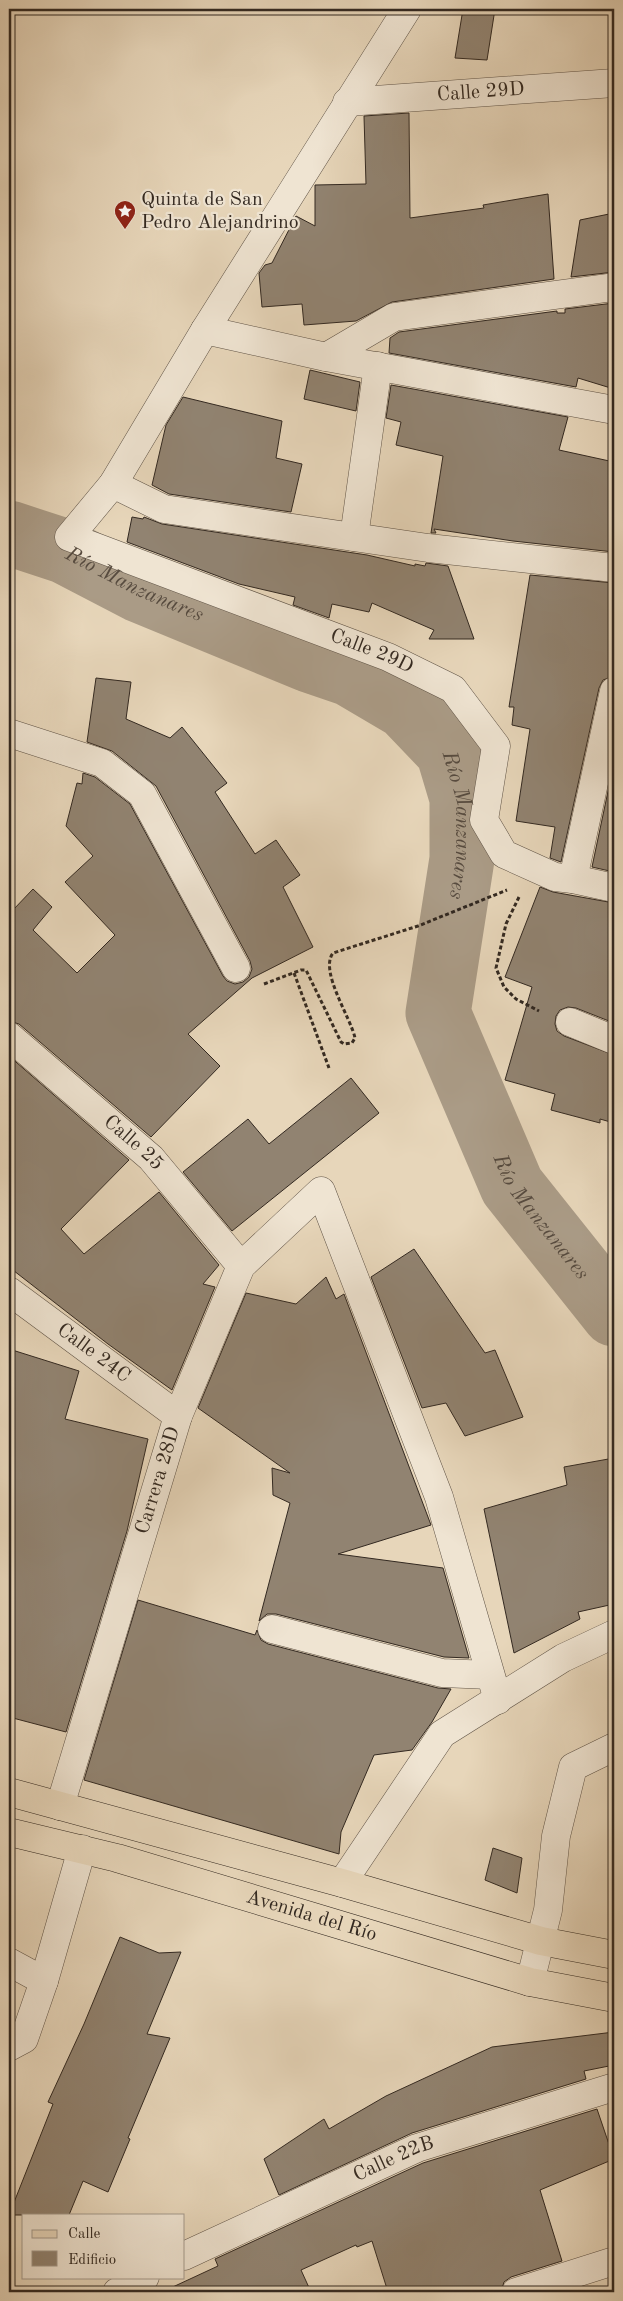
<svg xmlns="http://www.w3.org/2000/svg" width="623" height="2301" viewBox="0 0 623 2301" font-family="'Old Standard TT',serif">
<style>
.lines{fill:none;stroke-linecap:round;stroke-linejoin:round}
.river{stroke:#aa9b86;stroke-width:65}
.building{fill:#918371;stroke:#332921}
.minor-casing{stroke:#605447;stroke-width:29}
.major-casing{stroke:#332921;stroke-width:29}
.path{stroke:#332921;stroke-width:3;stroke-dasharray:4 2.5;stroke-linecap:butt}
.minor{stroke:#efe4d2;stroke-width:28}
.major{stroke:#e7d6ba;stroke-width:28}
.labels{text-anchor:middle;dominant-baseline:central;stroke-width:4.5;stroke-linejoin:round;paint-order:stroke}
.street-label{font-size:20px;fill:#332921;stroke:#efe4d2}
.poi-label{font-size:20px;fill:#332921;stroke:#efe4d2;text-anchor:start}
.water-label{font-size:21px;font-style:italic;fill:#574b3f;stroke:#efe4d2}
</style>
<rect width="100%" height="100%" fill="#e7d6ba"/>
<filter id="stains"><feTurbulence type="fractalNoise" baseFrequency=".004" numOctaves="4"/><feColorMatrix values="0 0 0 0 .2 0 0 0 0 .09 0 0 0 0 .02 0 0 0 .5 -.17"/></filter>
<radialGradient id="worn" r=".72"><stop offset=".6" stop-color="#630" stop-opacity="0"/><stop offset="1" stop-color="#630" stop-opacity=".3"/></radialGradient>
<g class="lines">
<path class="river" id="s1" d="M9 533 64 551 139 590 309 660 350 674 406 707 448 751 462 798V859L438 1013 512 1186 614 1314"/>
</g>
<g class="building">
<path d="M463 9H495L487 60 455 58Z"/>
<path d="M409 113 410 218 484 208 483 205 548 194 554 279 392 302 356 321 304 325 302 304 262 307 259 273 265 265 272 263 296 216 315 226V185L366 184 364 116Z"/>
<path d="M614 213V272L571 277 580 220Z"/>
<path d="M614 303V389L578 378 576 387 389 353 390 338 399 332 557 311V313H565V309Z"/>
<path d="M310 370 360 382 356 411 304 399Z"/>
<path d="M391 385 568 417 559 450 614 462V552L513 541 434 529 436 533H431L443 456 396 445 401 422 386 418Z"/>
<path d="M183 397 282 421 276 458 302 464 291 512 169 494 152 485 166 425Z"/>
<path d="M132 517 143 519 144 517 162 524 367 555 415 566V564L425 566 426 563 448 566 474 639H429L434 630 372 603 369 612 332 604 329 618 293 605 295 597 239 584 127 542Z"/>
<path d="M530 575 614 583V676L603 680 599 688 561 862 550 858 555 827 516 821 530 729 512 725 514 707H509Z"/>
<path d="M96 678 131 682 126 719 170 738 182 727 227 783 215 792 255 854 276 840 300 875 283 887 313 947 252 978 188 1034 220 1066 151 1137 19 1024 9 1021V906L13 910 33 889 52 907 33 930 77 973 115 935 65 882 93 856 66 826 77 783 82 784 83 773 95 777 130 804 223 976 227 981 235 984 243 982 249 977 252 969 250 961 156 786 112 751 87 742Z"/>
<path d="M614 763V872L592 867Z"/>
<path d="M540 887 553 892 614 903V1023L576 1008 568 1007 560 1010 556 1016 555 1024 557 1031 564 1036 614 1055V1123L600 1119V1123L551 1110 555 1094 505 1080 532 987 505 977Z"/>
<path d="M9 1056 129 1160 61 1229 84 1254 159 1192 219 1265 203 1284 215 1287 172 1390 108 1344 9 1267Z"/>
<path d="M351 1078 379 1113 232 1231 183 1172 248 1119 269 1144Z"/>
<path d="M414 1249 485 1353 495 1350 523 1417 465 1436 446 1403 422 1408 371 1277Z"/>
<path d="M326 1277 336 1299 344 1294 431 1525 338 1554 443 1568 469 1658 444 1657 276 1614H267L259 1621 290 1503 273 1495 272 1468 290 1473 198 1408 246 1293 296 1304Z"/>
<path d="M9 1349 79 1371 65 1419 148 1439 127 1531 66 1732 9 1717Z"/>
<path d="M614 1458V1604L578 1612 580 1619 514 1653 484 1509 567 1485 564 1467Z"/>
<path d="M138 1600 255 1635 257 1630 261 1640 268 1644 438 1688 451 1689 432 1722 412 1750 374 1755 341 1832 339 1854 84 1780Z"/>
<path d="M493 1848 522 1858 517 1893 485 1880Z"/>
<path d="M120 1937 159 1953 181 1952 147 2034 170 2038 128 2138 130 2139 108 2192 83 2181 69 2215H9L53 2104 48 2102 84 2024Z"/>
<path d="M614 2032V2065L584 2071 586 2079 412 2133 279 2195 264 2159 324 2119 329 2129 386 2096 492 2047Z"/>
<path d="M597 2109 614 2159 540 2190 562 2261 511 2277 504 2282 501 2292H388L372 2241 357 2247 356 2245 301 2270 311 2292H162L218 2266 215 2259 423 2163Z"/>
</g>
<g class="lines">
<g class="minor-casing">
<g id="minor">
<path id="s2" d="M407 9 205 330 113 484 69 537 388 657 453 689 496 746 484 820 504 854 555 877 573 879 614 888"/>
<path id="s3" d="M347 102 614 83"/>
<path d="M205 330 326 357 614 410"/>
<path d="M326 357 394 317 614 287"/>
<path d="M113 484 164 509 428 548 614 568"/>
<path d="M354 537 378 366"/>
<path d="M9 733 102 763 142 794 236 968"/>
<path d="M573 879 614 691"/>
<path d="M570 1022 614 1040"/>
<path id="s4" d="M9 1036 151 1158 241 1266"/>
<path id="s5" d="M9 1291 178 1416"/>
<path d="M272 1629 442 1673 490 1675"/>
<path id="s6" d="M60 1806 178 1416 241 1266 321 1191 439 1497 498 1700"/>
<path d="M342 1883 442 1734 563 1658 614 1634"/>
<path d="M9 1962 44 1981"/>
<path d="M530 1982 548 1910 556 1836 573 1767 614 1747"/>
<path d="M9 2047 24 2039 44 1981 82 1849"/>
<path id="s7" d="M184 2256 417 2148 614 2087"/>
<path d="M117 2292 145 2277"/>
<path d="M516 2292 614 2261"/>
</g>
</g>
<g class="major-casing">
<g id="major">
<path d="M9 1792 342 1883 541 1941 614 1955"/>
<path id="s8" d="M9 1832 117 1858 530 1982 614 1998"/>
</g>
</g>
<g class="path">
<path d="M519 897 506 924 496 968 504 987 516 999 539 1011"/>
<path d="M294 973 329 1068"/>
<path d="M264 984 301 970H306L341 1042 344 1044 352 1043 355 1038C351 1018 319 971 333 953L418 926 507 890"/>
</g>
<use href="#minor" class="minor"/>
<use href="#major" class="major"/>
</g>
<defs>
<g id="sight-pin" transform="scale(1.125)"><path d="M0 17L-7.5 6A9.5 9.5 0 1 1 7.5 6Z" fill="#8f2418" stroke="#efe4d2"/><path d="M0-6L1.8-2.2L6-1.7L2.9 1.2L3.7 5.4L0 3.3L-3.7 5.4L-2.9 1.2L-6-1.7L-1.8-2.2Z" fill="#fff"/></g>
</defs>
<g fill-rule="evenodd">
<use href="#sight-pin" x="125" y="211"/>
</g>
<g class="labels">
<g class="street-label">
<text stroke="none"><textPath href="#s3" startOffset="134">Calle 29D</textPath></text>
<text stroke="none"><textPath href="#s2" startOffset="951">Calle 29D</textPath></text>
<text stroke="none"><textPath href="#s4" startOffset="164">Calle 25</textPath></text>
<text stroke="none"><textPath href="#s5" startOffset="105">Calle 24C</textPath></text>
<text stroke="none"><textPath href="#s6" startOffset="340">Carrera 28D</textPath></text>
<text stroke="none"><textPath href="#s8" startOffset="314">Avenida del Río</textPath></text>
<text stroke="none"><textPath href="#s7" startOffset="231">Calle 22B</textPath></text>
</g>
<g class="poi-label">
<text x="141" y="200">Quinta de San<tspan x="141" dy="23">Pedro Alejandrino</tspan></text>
</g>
<g class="water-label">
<text stroke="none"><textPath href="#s1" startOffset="136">Río Manzanares</textPath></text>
<text stroke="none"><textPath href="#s1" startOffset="571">Río Manzanares</textPath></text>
<text stroke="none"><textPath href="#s1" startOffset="991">Río Manzanares</textPath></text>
</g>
</g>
<rect width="623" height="2301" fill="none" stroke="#e7d6ba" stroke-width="30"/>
<rect x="10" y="10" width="603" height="2281" fill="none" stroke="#332921" stroke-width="2.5"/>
<rect x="15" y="15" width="593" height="2271" fill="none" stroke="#332921"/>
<rect x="22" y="2214" width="162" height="65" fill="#efe4d2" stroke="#a4998b"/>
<rect x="32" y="2230" width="25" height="8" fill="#e7d6ba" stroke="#a4998b"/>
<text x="68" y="2238" font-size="15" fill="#332921">Calle</text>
<rect x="32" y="2251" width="25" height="15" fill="#918371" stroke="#a4998b"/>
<text x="68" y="2264" font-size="15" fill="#332921">Edificio</text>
<rect width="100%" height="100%" filter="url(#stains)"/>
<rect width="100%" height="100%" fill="url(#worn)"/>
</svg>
